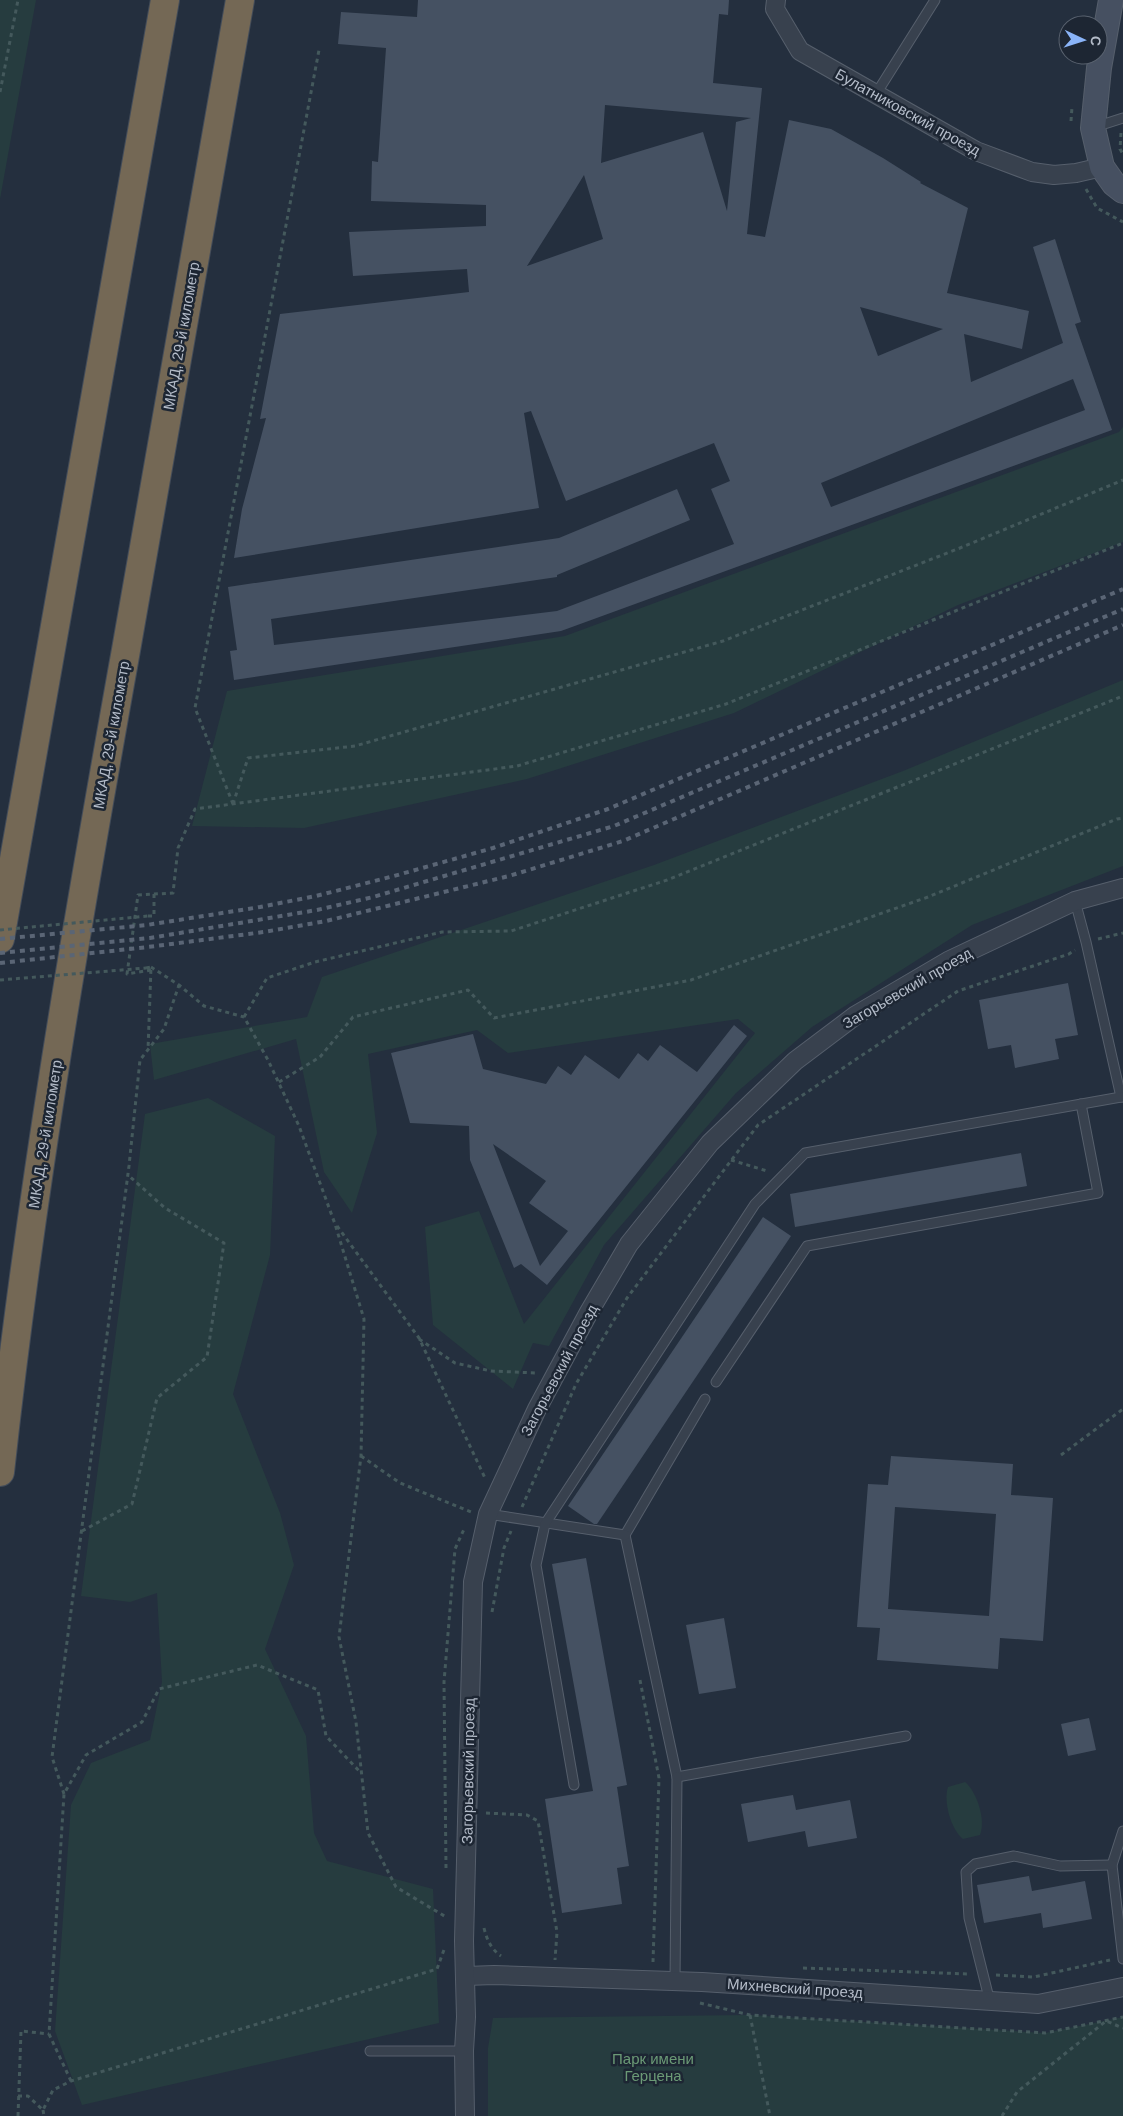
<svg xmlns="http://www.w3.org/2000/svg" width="1123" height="2116" viewBox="0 0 1123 2116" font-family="Helvetica,sans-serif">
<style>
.green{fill:#263c3f}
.building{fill:#455162;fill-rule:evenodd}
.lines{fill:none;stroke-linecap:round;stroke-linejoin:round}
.lane-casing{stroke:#565f6c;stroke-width:11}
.street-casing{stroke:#565f6c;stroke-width:20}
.secondary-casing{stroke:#565f6c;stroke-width:26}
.highway-casing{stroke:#434c59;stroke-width:30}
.path{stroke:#44595c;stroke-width:3;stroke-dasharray:4 4;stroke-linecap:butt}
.lane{stroke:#38414e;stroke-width:9}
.street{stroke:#38414e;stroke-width:18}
.secondary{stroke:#465061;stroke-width:24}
.highway{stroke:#746855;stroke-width:28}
.rail{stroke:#5a6575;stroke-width:4;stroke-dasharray:5 5;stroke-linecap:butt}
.path-bridge{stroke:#44595c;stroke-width:3;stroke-dasharray:4 4;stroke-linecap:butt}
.labels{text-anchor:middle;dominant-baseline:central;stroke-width:5;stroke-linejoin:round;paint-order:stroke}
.street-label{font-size:15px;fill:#b4bcc9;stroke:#1d2633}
.park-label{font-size:15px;fill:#6b9a76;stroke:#1d2633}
</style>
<rect width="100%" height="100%" fill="#242f3e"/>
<g class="green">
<path d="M0 0H36L0 199Z"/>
<path d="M1123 427V542L958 605 734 713 527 779 304 828 192 826 227 691 565 636 1119 432Z"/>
<path d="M1123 680V866L972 925 812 1027 736 1093 604 1245 549 1346 533 1343 513 1389 433 1325 425 1227 479 1211 524 1324 755 1033 738 1019 508 1053 477 1030 368 1054 377 1133 352 1213 324 1172 296 1039 154 1080 150 1044 307 1017 322 977 654 865 903 771Z"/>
<path d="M208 1098 275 1136 270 1255 233 1394 280 1513 294 1565 265 1649 306 1736 314 1833 327 1861 433 1889 439 2023 82 2105 55 2031 71 1805 91 1763 150 1740 162 1682 157 1593 130 1602 81 1596 145 1114Z"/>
<path d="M965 1782C977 1792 986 1820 980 1835L963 1839C951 1830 943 1801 948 1787Z"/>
<path d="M750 2015 1045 2033 1123 2017V2116H488V2048L493 2018Z"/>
</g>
<g class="building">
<path d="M418 0H729L728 15 719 14 713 83 762 88 747 234 765 237 789 120 831 129 883 158 921 182 920 183 968 208 947 293 1029 311 1022 349 964 334 971 382 1063 343 1033 247 1055 239 1081 322 1075 324 1112 430 561 631 234 680 230 651 237 650 228 587 559 538 677 489 690 520 557 575V577L271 619 274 645 557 611 734 544 711 489 730 481 714 443 566 501 531 411 524 413 539 508 234 558 242 509 266 418 260 419 280 314 469 292 467 269 353 276 349 232 486 226V205L371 201 372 161 378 162 386 48 338 44 341 12 417 17ZM605 105 751 118 736 122 727 211 703 132 601 163ZM584 175 603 239 527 266 565 206ZM860 307 943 329 878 356ZM1073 379 1085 410 831 507 821 483Z"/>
<path d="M1068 983 1078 1035 1055 1039 1059 1059 1015 1068 1011 1045 988 1049 979 1000Z"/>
<path d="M734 1025 747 1036 547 1285 521 1264 514 1268 470 1160 469 1126 410 1123 391 1053 473 1034 483 1069 546 1084 558 1066 571 1075 585 1055 619 1079 638 1053 648 1061 660 1045 697 1072ZM493 1144 546 1181 529 1203 568 1231 540 1266Z"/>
<path d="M1021 1153 1027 1186 795 1227 790 1194Z"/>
<path d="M763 1217 791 1236 597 1524H594L568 1506Z"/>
<path d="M891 1456 1013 1464 1011 1495 1053 1498 1043 1641 1000 1638 998 1669 877 1660 880 1628 857 1627 868 1484 888 1485ZM895 1507 996 1514 989 1616 888 1609Z"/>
<path d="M586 1558 627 1785 617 1787 629 1866 617 1868 622 1904 562 1913 545 1799 593 1791 552 1564Z"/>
<path d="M724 1618 736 1688 699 1694 686 1625Z"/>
<path d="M1089 1718 1096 1750 1068 1756 1061 1724Z"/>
<path d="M793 1795 796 1810 850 1800 857 1838 808 1847 805 1831 748 1842 741 1804Z"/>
<path d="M1029 1876 1032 1891 1085 1881 1092 1919 1043 1928 1041 1913 984 1923 977 1885Z"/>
</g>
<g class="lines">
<g class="lane-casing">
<g id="lane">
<path d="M876 94 935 0"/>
<path d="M1095 127 1123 118"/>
<path d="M1075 901 1086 942 1121 1097H1123"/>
<path d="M716 1382 807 1246 1098 1193 1081 1104"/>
<path d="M705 1399 625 1535 677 1777 906 1736"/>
<path d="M488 1514 625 1535"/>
<path d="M574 1785 536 1565 545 1524 755 1204 805 1153 1121 1097"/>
<path d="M1123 1831 1112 1865 1123 1959"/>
<path d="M675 1981 677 1777"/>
<path d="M990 2002 969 1918 966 1872 975 1864 1014 1856 1060 1866 1112 1865"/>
<path d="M370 2051H464"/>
</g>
</g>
<g class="street-casing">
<g id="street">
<path d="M776 0 775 9 800 51 976 151 1032 172 1054 175 1076 173 1102 167"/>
<path d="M466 1976 494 1975 702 1982 1038 2004 1123 1987"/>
<path d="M465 2116 464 2051 466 2017 464 1941 473 1582 488 1514 537 1409 589 1312 629 1244 710 1143 795 1061 856 1015 948 961 1075 901 1123 888"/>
</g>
</g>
<g class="secondary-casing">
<path id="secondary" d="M1111 0 1099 68 1093 128 1102 167 1114 184 1123 191"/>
</g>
<g class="highway-casing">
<g id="highway">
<path d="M0 939 165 0"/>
<path d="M0 1472C30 1196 77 923 126 650 164 433 202 217 240 0"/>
</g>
</g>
<g class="path">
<path d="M0 92 18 0"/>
<path d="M1071 121 1072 107"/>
<path d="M1121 133 1120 149 1123 154"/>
<path d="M1086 189 1097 208 1123 222"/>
<path d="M233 804 248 758 355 746 723 641 960 548 1123 480"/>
<path d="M233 804 195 708 319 50"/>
<path d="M148 916H154V894"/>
<path d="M1098 939 1123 933"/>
<path d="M151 967 179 985 204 1006 244 1017 268 1060 299 1126 335 1224 364 1319 361 1456 339 1637 356 1722 368 1833 396 1887 446 1917"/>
<path d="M146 968 151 967 148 1050"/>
<path d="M151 970 127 974 138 895 173 893 178 848 195 809 517 766 726 704 1123 543"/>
<path d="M244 1017 267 978 315 962 442 932 511 931 667 880 1123 696"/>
<path d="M279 1082 320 1057 353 1017 468 990 494 1018 691 980 928 897 1117 819 1123 818"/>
<path d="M731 1160 767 1171"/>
<path d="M337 1226 419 1338 485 1478"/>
<path d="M419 1339 455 1363 491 1371 537 1373"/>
<path d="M1061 1455 1123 1409"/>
<path d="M361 1456 400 1483 471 1512"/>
<path d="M522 1507 576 1384 627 1298 758 1125 958 991 1069 954 1075 950"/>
<path d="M82 1531 132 1504 157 1398 207 1357 224 1243 165 1208 128 1175"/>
<path d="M492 1612 504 1548 511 1531"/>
<path d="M640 1680 659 1778 653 1962"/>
<path d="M64 1794 52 1757 129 1166 140 1060 164 1029 179 985"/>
<path d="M486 1813 527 1815 538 1821 557 1932 555 1960"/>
<path d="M446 1868 444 1682 455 1549 465 1527"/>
<path d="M484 1928C487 1940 491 1949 501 1956"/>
<path d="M803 1968 969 1974"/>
<path d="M996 1975 1034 1977 1110 1960"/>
<path d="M700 2003 750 2015 1045 2033 1123 2017"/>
<path d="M750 2015 770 2116"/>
<path d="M71 2081 49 2034 64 1794 86 1755 142 1722 159 1689 257 1665 318 1690 326 1736 361 1773"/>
<path d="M18 2096H28L43 2110 53 2090 71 2081 437 1969 445 1947"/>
<path d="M43 2110 44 2116"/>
<path d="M18 2116 21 2031 49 2034"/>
<path d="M1002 2116 1017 2092 1106 2021 1123 2028"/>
</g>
<use href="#lane" class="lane"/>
<use href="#street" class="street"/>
<use href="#secondary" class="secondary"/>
<use href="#highway" class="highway"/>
<g class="rail">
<path d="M0 939 147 925 260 907 316 896 394 876 493 848 608 809 1123 589"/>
<path d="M0 953 150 938 317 910 373 897 614 826 1123 609"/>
<path d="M0 963 148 947 264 932 326 921 509 876 623 841 1123 625"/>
</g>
<g class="path-bridge">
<path d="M0 930 148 916"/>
<path d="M0 980 146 968"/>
</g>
</g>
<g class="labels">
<g class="street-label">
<text transform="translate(908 112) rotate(29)">Булатниковский проезд</text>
<text transform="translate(181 336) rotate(-80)">МКАД, 29-й километр</text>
<text transform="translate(111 735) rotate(-80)">МКАД, 29-й километр</text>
<text transform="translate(907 988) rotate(-30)">Загорьевский проезд</text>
<text transform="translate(45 1134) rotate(-81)">МКАД, 29-й километр</text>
<text transform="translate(559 1370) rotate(-62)">Загорьевский проезд</text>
<text transform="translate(468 1771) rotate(-89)">Загорьевский проезд</text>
<text transform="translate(795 1988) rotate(4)">Михневский проезд</text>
</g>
<g class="park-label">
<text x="653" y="2058">Парк имени<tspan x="653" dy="17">Герцена</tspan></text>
</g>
</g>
<g transform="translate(1083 40) rotate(94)"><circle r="24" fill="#1d2633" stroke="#59626f"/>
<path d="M0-4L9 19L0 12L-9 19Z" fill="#8ab4f8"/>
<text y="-8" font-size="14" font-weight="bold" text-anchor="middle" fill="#b4bcc9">С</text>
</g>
</svg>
